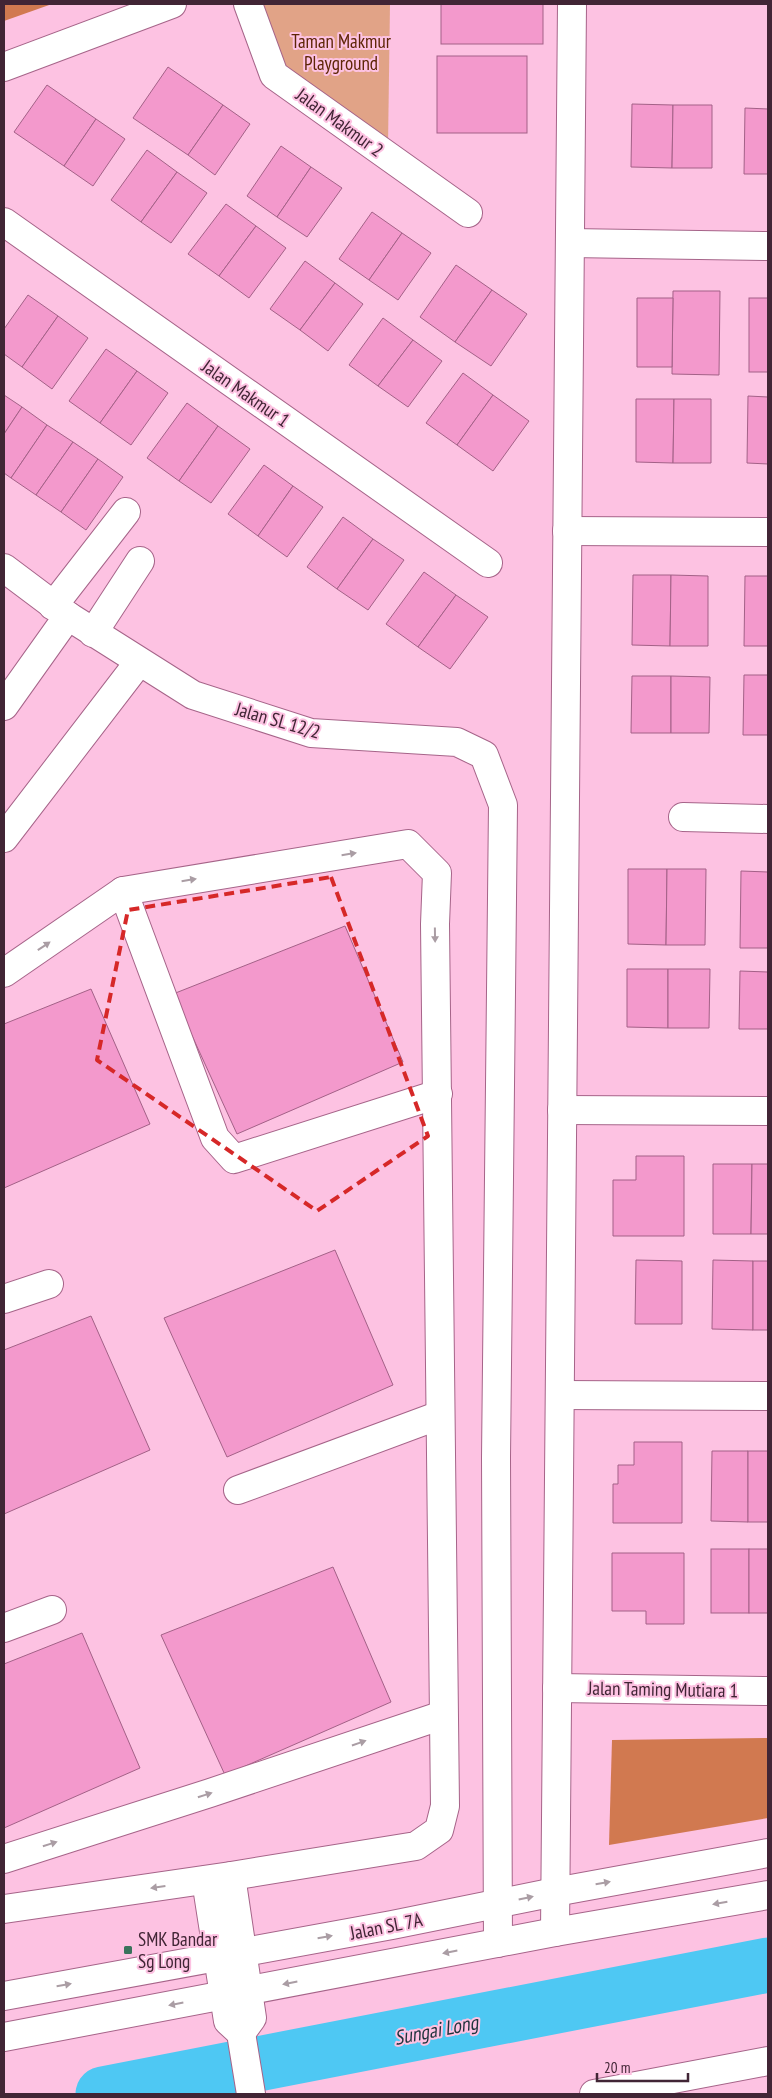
<svg xmlns="http://www.w3.org/2000/svg" width="772" height="2098" viewBox="0 0 772 2098" font-family="'PT Sans Narrow',sans-serif">
<style>
.green{fill:#e1a387}
.forest{fill:#d17950}
.lines{fill:none;stroke-linecap:round;stroke-linejoin:round}
.river{stroke:#4ec8f3;stroke-width:55}
.building{fill:#f399cc;stroke:#a36187}
.minor-casing{stroke:#a66489;stroke-width:30}
.minor{stroke:#fff;stroke-width:28}
.oneway{fill:#aa9da4}
.marked{fill:none;stroke:#d62828;stroke-width:4;stroke-dasharray:10 6;stroke-linejoin:round}
.poi-dot{fill:#3a735c;stroke:#fdc2e2;stroke-width:2}
.labels{text-anchor:middle;dominant-baseline:central;stroke-width:4;stroke-linejoin:round;paint-order:stroke}
.park-label{font-size:19px;fill:#5d2505;stroke:#fdc2e2}
.street-label{font-size:19px;fill:#412535;stroke:#fdc2e2}
.poi-label{font-size:19px;fill:#412535;stroke:#fdc2e2;text-anchor:start}
.water-label{font-size:20px;font-style:italic;fill:#1d313a;stroke:#fdc2e2}
</style>
<rect width="100%" height="100%" fill="#fdc2e2"/>
<path class="green" d="M262 4H390L388 145 283 70Z"/>
<g class="forest">
<path d="M4 4H52L4 21Z"/>
<path d="M768 1738V1818L609 1845 612 1740Z"/>
</g>
<g class="lines">
<path class="river" d="M103 2094 768 1965"/>
</g>
<g class="building">
<rect x="441" y="4" width="102" height="40"/>
<rect x="437" y="56" width="90" height="77"/>
<path d="M168 67 223 105 188 155 133 118Z"/>
<path d="M47 85 96 119 64 166 14 132Z"/>
<path d="M632 104 673 105 672 168 631 167Z"/>
<path d="M223 105 250 124 215 175 188 155Z"/>
<path d="M673 105H712V168H672Z"/>
<path d="M745 108 768 109V174H744Z"/>
<path d="M96 119 125 139 93 186 64 166Z"/>
<path d="M281 146 311 167 277 217 247 196Z"/>
<path d="M147 150 177 172 141 222 111 200Z"/>
<path d="M311 167 342 188 307 237 277 217Z"/>
<path d="M177 172 207 193 171 243 141 222Z"/>
<path d="M226 204 256 226 219 276 188 254Z"/>
<path d="M372 212 402 233 369 280 339 259Z"/>
<path d="M256 226 286 248 249 298 219 276Z"/>
<path d="M402 233 431 253 398 300 369 280Z"/>
<path d="M305 261 335 283 300 330 270 309Z"/>
<path d="M456 265 492 290 455 342 420 317Z"/>
<path d="M335 283 363 304 328 351 300 330Z"/>
<path d="M492 290 527 314 491 366 455 342Z"/>
<path d="M673 291H720L719 375 672 374Z"/>
<path d="M28 295 58 316 22 367 4 354V329Z"/>
<path d="M637 298H673L672 367H637Z"/>
<rect x="749" y="298" width="19" height="74"/>
<path d="M58 316 88 338 52 389 22 367Z"/>
<path d="M383 318 413 340 378 386 349 365Z"/>
<path d="M413 340 442 361 408 407 378 386Z"/>
<path d="M106 349 137 371 100 423 69 401Z"/>
<path d="M137 371 168 393 131 445 100 423Z"/>
<path d="M463 373 493 395 457 445 426 423Z"/>
<path d="M4 395 22 407 4 434Z"/>
<path d="M493 395 529 421 493 471 457 445Z"/>
<path d="M748 396 768 397V464L747 463Z"/>
<path d="M636 399H674L673 463 636 462Z"/>
<path d="M674 399H711V463H673Z"/>
<path d="M187 403 218 426 179 481 147 458Z"/>
<path d="M22 407 47 425 11 478 4 473V434Z"/>
<path d="M47 425 73 442 36 495 11 478Z"/>
<path d="M218 426 250 449 211 503 179 481Z"/>
<path d="M73 442 98 459 61 512 36 495Z"/>
<path d="M98 459 123 477 86 530 61 512Z"/>
<path d="M264 465 293 486 258 536 228 514Z"/>
<path d="M293 486 323 507 287 557 258 536Z"/>
<path d="M343 517 373 539 337 589 307 567Z"/>
<path d="M373 539 404 560 368 610 337 589Z"/>
<path d="M424 572 456 595 418 647 386 624Z"/>
<path d="M633 575H671L670 646 632 645Z"/>
<path d="M671 575 708 576V646H670Z"/>
<path d="M745 576H768V646H744Z"/>
<path d="M456 595 488 617 450 669 418 647Z"/>
<path d="M744 675H768V735H743Z"/>
<path d="M632 676H671V733H631Z"/>
<path d="M671 676 710 677 709 733H671Z"/>
<path d="M628 869H667L666 945 628 944Z"/>
<path d="M667 869H706L705 945H666Z"/>
<path d="M741 871 768 872V948H740Z"/>
<path d="M345 926 403 1062 237 1134 173 994Z"/>
<path d="M627 969H668V1028L627 1027Z"/>
<path d="M668 969H710L709 1028H668Z"/>
<path d="M740 971 768 972V1029H739Z"/>
<path d="M91 989 150 1124 4 1188V1024Z"/>
<path d="M636 1156H684V1236H613V1180H636Z"/>
<path d="M713 1164H752L751 1234H713Z"/>
<path d="M752 1164H768V1234H751Z"/>
<path d="M335 1250 393 1385 227 1457 164 1318Z"/>
<path d="M636 1260 682 1261V1324H635Z"/>
<path d="M713 1260 753 1261V1330L712 1329Z"/>
<rect x="753" y="1261" width="15" height="69"/>
<path d="M91 1316 150 1450 4 1514V1350Z"/>
<path d="M634 1442H682V1523H613V1484H618V1465H634Z"/>
<path d="M712 1451H748V1522L711 1521Z"/>
<rect x="748" y="1451" width="20" height="71"/>
<rect x="711" y="1549" width="38" height="64"/>
<rect x="749" y="1549" width="19" height="64"/>
<path d="M612 1553H684V1624H646V1611H612Z"/>
<path d="M333 1567 391 1702 225 1775 161 1635Z"/>
<path d="M82 1633 140 1768 4 1828V1664Z"/>
</g>
<g class="lines">
<g class="minor-casing">
<g id="minor">
<path d="M248 4 274 75 468 213"/>
<path d="M4 67 172 4"/>
<path d="M4 222 488 563"/>
<path d="M570 243 768 246"/>
<path d="M567 531 768 532"/>
<path d="M4 568 68 616 193 695 311 733 457 742 484 755 503 805 496 1458 498 1943"/>
<path d="M53 606 126 512"/>
<path d="M93 633 140 561"/>
<path d="M4 706 68 616"/>
<path d="M683 817 768 819"/>
<path d="M4 838 139 662"/>
<path d="M123 891 215 1138 234 1159 438 1094"/>
<path d="M4 973 123 891 408 844 437 873 435 924 445 1806 439 1830 416 1846 231 1876 4 1909"/>
<path d="M562 1110 768 1111"/>
<path d="M4 1299 49 1284"/>
<path d="M560 1395 768 1396"/>
<path d="M238 1490 440 1415"/>
<path d="M4 1628 52 1610"/>
<path d="M557 1688 768 1691"/>
<path d="M4 1859 210 1793 443 1715"/>
<path d="M231 1876 252 2018 241 2033"/>
<path d="M206 1880 228 2021 241 2033 251 2094"/>
<path d="M555 1932 572 4"/>
<path d="M4 1996 392 1925 555 1892 768 1853"/>
<path d="M4 2037 555 1932 768 1895"/>
<path d="M594 2094 768 2061"/>
</g>
</g>
<use href="#minor" class="minor"/>
</g>
<defs><path id="oneway-solid" d="M-6-.8H1V-3.2L6.5 0L1 3.2V.8H-6Z" transform="scale(1.25)"/></defs>
<g class="oneway">
<use href="#oneway-solid" transform="translate(349 854) rotate(-9)"/>
<use href="#oneway-solid" transform="translate(189 880) rotate(-9)"/>
<use href="#oneway-solid" transform="translate(435 935) rotate(89)"/>
<use href="#oneway-solid" transform="translate(44 946) rotate(-34)"/>
<use href="#oneway-solid" transform="translate(359 1743) rotate(-19)"/>
<use href="#oneway-solid" transform="translate(205 1795) rotate(-18)"/>
<use href="#oneway-solid" transform="translate(50 1844) rotate(-18)"/>
<use href="#oneway-solid" transform="translate(603 1883) rotate(-10)"/>
<use href="#oneway-solid" transform="translate(158 1887) rotate(172)"/>
<use href="#oneway-solid" transform="translate(526 1898) rotate(-12)"/>
<use href="#oneway-solid" transform="translate(720 1903) rotate(170)"/>
<use href="#oneway-solid" transform="translate(325 1937) rotate(-10)"/>
<use href="#oneway-solid" transform="translate(450 1952) rotate(169)"/>
<use href="#oneway-solid" transform="translate(290 1983) rotate(169)"/>
<use href="#oneway-solid" transform="translate(64 1985) rotate(-10)"/>
<use href="#oneway-solid" transform="translate(176 2004) rotate(169)"/>
</g>
<path class="marked" d="M331 877 428 1136 317 1211 97 1060 128 910Z"/>
<rect class="poi-dot" x="123" y="1945" width="10" height="10" rx="2.5"/>
<g class="labels">
<g class="park-label">
<text x="341" y="41">Taman Makmur<tspan x="341" dy="22">Playground</tspan></text>
</g>
<g class="street-label">
<text transform="translate(340 122) rotate(36)">Jalan Makmur 2</text>
<text transform="translate(246 393) rotate(35)">Jalan Makmur 1</text>
<text transform="translate(278 720) rotate(16)">Jalan SL 12/2</text>
<text transform="translate(663 1689) rotate(1)">Jalan Taming Mutiara 1</text>
<text transform="translate(386 1926) rotate(-11)">Jalan SL 7A</text>
</g>
<g class="poi-label">
<text x="138" y="1939">SMK Bandar<tspan x="138" dy="22">Sg Long</tspan></text>
</g>
<g class="water-label">
<text transform="translate(436 2030) rotate(-11)">Sungai Long</text>
</g>
</g>
<rect width="772" height="2098" fill="none" stroke="#412535" stroke-width="10"/>
<path d="M597 2073v8h91v-8" fill="none" stroke="#412535" stroke-width="2.5"/>
<text x="604" y="2073" font-size="15" fill="#412535" stroke="#fdc2e2" stroke-width="4" paint-order="stroke">20 m</text>
</svg>
